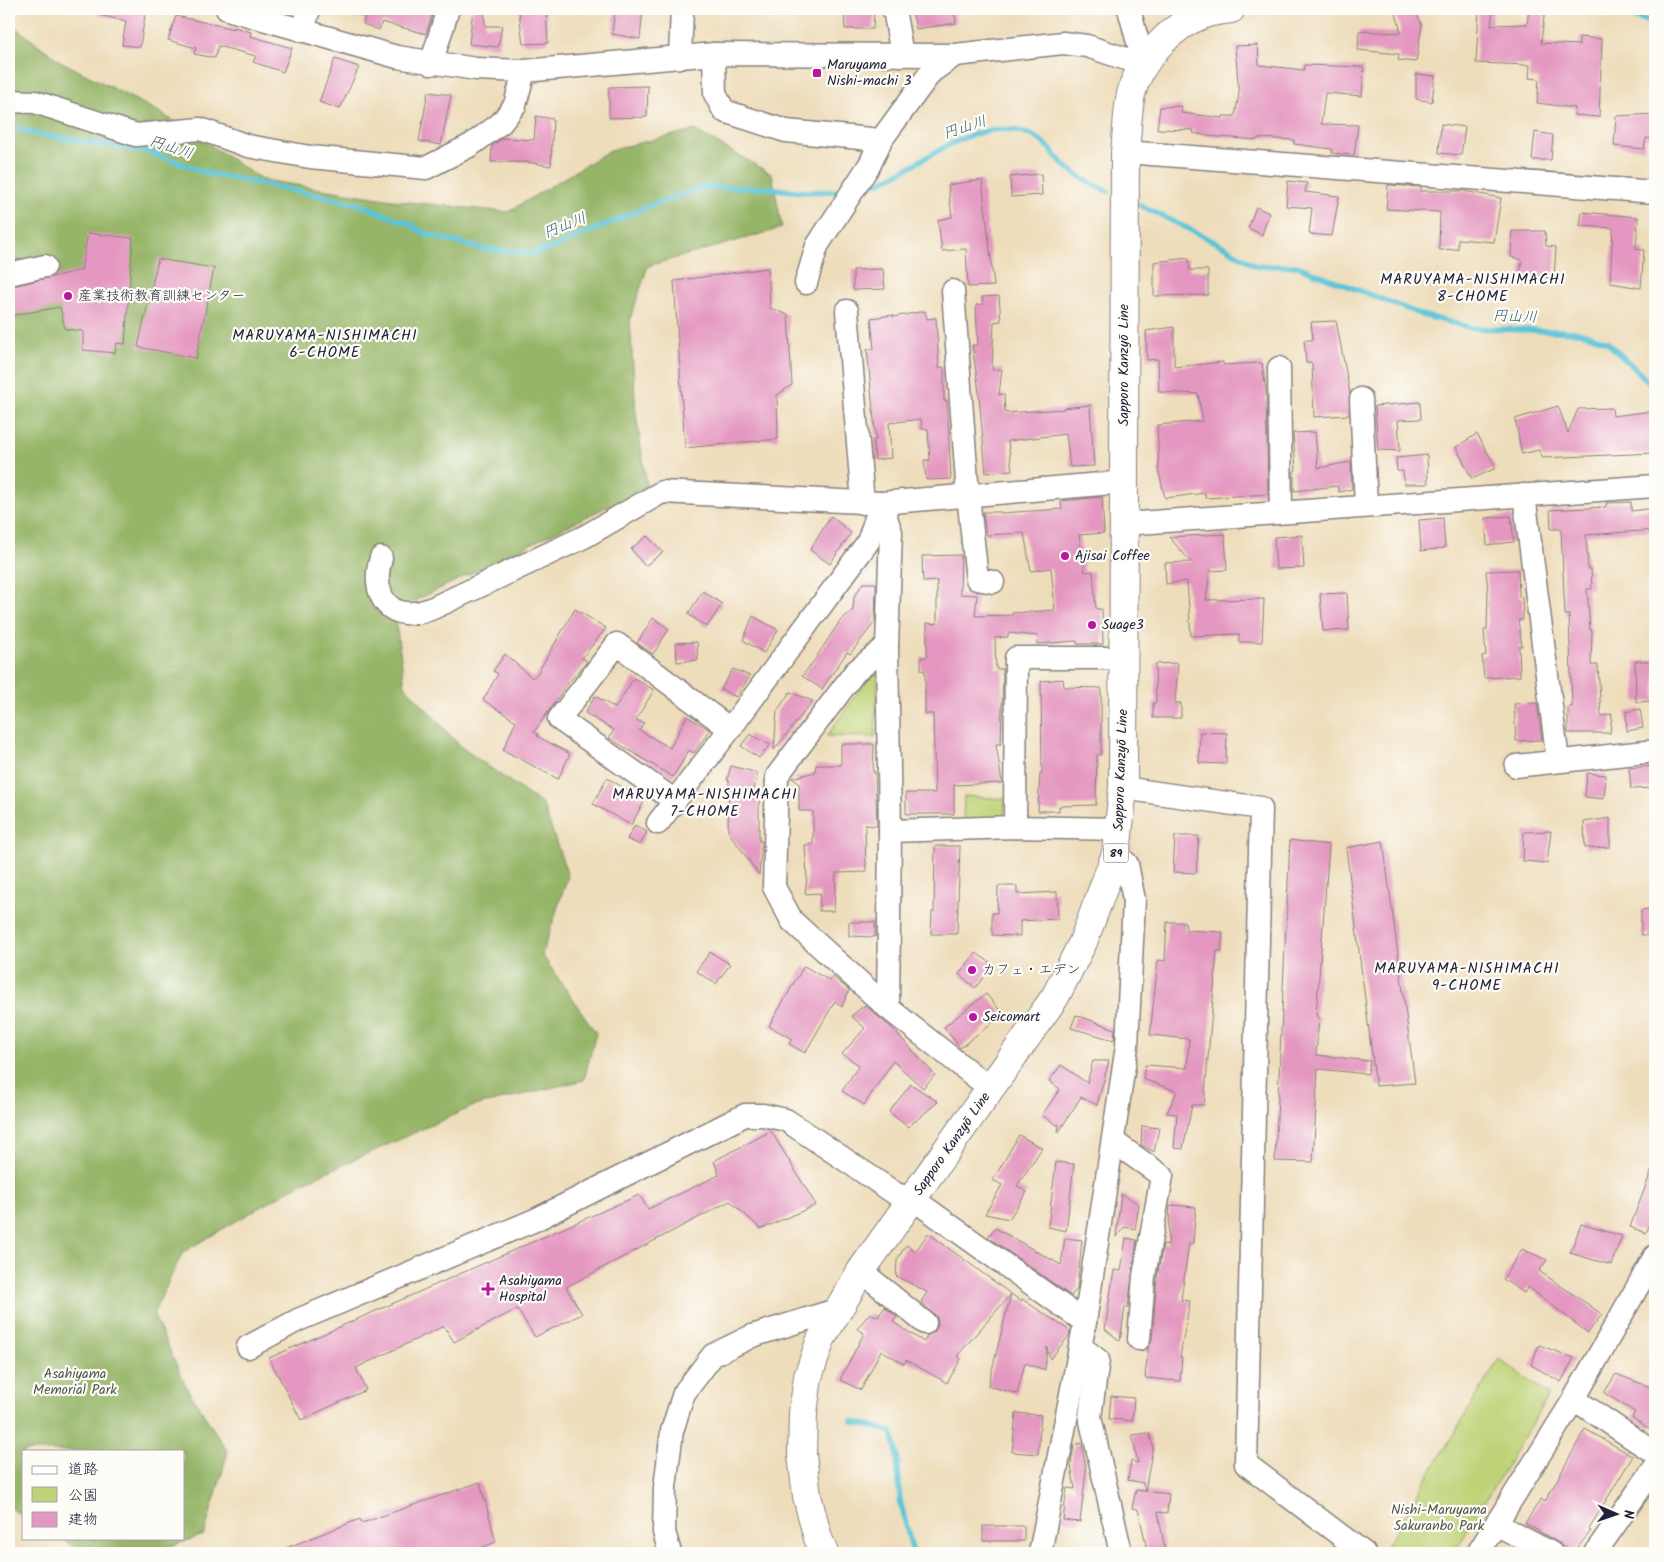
<svg xmlns="http://www.w3.org/2000/svg" width="1664" height="1562" viewBox="0 0 1664 1562" font-family="Kalam,'Klee One',sans-serif">
<style>
.green{fill:#bed377;stroke:#707a59}
.forest{fill:#96b568;stroke:#5c6c52}
.lines{fill:none;stroke-linecap:round;stroke-linejoin:round}
.stream{stroke:#5bc4d7;stroke-width:5.5}
.building{fill:#e497c0}
.minor-casing{stroke:#88807b;stroke-width:25}
.major-casing{stroke:#88807b;stroke-width:30}
.minor{stroke:#fff;stroke-width:22}
.major{stroke:#fff;stroke-width:28}
.poi-dot{fill:#b5179e;stroke:#fdfcf7;stroke-width:2}
.labels{text-anchor:middle;dominant-baseline:central;stroke-width:4.5;stroke-linejoin:round;paint-order:stroke}
.shield{fill:#fdfcf7;stroke:#646373;stroke-width:1}
.shield-label{font-size:12px;font-weight:bold;fill:#22223b}
.poi-label{font-size:14px;fill:#22223b;stroke:#fdfcf7;text-anchor:start}
.street-label{font-size:14px;fill:#22223b;stroke:#fdfcf7}
.park-label{font-size:14px;fill:#51574d;stroke:#fdfcf7}
.water-label{font-size:15px;font-style:italic;fill:#365b72;stroke:#fdfcf7}
.neighbourhood-label{font-size:15px;letter-spacing:1px;fill:#22223b;stroke:#fdfcf7}
</style>
<rect width="100%" height="100%" fill="#fdfcf7"/>
<filter id="ink" filterUnits="userSpaceOnUse"><feTurbulence type="fractalNoise" baseFrequency=".02" numOctaves="2"/><feDisplacementMap in="SourceGraphic" scale="10" xChannelSelector="R" yChannelSelector="G"/><feConvolveMatrix kernelMatrix="1 2 1 2 8 2 1 2 1" color-interpolation-filters="sRGB"/></filter>
<filter id="wash" filterUnits="userSpaceOnUse"><feTurbulence type="fractalNoise" baseFrequency=".0096" numOctaves="4" result="noise"/><feDisplacementMap in="SourceGraphic" scale="20" xChannelSelector="R" yChannelSelector="G"/><feGaussianBlur stdDeviation="1.12" result="paint"/><feColorMatrix in="noise" values="0 0 0 0 0 0 0 0 0 0 0 0 0 0 0 0 0 1.4 0 .05"/><feComposite in="paint" operator="in"/></filter>
<g filter="url(#wash)">
<rect width="100%" height="100%" fill="#edb"/>
<g class="green">
<path d="M872 672H878L875 737 827 736Z"/>
<path d="M964 796 1005 799 1004 822 963 820Z"/>
<path d="M1499 1359 1549 1395 1454 1553H1398L1386 1546Z"/>
</g>
<path class="forest" d="M9 23 60 61 161 113 263 180 399 201 508 212 610 150 694 130 772 174 782 228 648 266 630 319 636 414 647 487 394 611 405 686 461 747 543 805 568 876 542 955 596 1033 584 1080 474 1106 300 1184 183 1252 153 1314 188 1390 228 1452 204 1535 150 1553H86L59 1538H184V1451H24V1517L9 1507Z"/>
<g class="lines">
<g class="stream">
<path d="M1604 9 1655 23"/>
<path d="M9 126 36 134 146 151 207 173 355 203 413 225 415 228 426 234 482 249 534 253 554 247 651 205 705 187 768 188 801 192 845 191"/>
<path d="M861 188C917 176 978 102 1040 140 1049 146 1056 157 1064 165 1078 177 1093 185 1109 192"/>
<path d="M1140 205 1225 247 1256 266H1297L1422 315 1472 328 1579 332 1606 341 1655 388"/>
<path d="M852 1421 892 1432 897 1454 900 1500 913 1553"/>
</g>
</g>
<g id="blocks">
<g class="building">
<path d="M100 9H146L140 47 122 45 126 21 99 15Z"/>
<path d="M351 9H434L426 34 382 22 379 30 363 24 365 17 350 13Z"/>
<path d="M473 9H484L485 26H502L498 47 469 44Z"/>
<path d="M534 9H546L548 43 523 44 519 11Z"/>
<path d="M615 9H643L640 39 612 34Z"/>
<path d="M844 9H874L873 29H845Z"/>
<path d="M912 9H954L956 23 916 29Z"/>
<path d="M1395 9H1414L1422 25 1416 62 1398 60 1399 54 1358 50 1359 31 1401 33Z"/>
<path d="M1479 9H1493L1491 25 1527 24 1529 9H1545L1541 43 1579 45V37L1602 39 1599 117 1574 115 1575 108 1537 103 1539 79 1529 78 1530 65 1476 63Z"/>
<path d="M176 16 234 29V27L251 32 250 36 292 48 283 72 253 62 256 56 218 46 215 58 194 54 196 48 168 40Z"/>
<path d="M1258 45 1259 65 1304 70V65L1364 67 1362 96 1325 93 1321 124 1358 125 1354 155 1332 153V149L1294 144V140L1258 138 1257 140 1208 136 1193 133 1194 130 1157 129 1160 107 1182 106 1181 113 1223 118V116H1235L1239 94 1235 46Z"/>
<path d="M335 59 359 67 340 109 319 102Z"/>
<path d="M1416 74 1435 76 1432 102 1416 99Z"/>
<path d="M648 86 647 117 609 118V87Z"/>
<path d="M428 92 451 95 441 145 419 141Z"/>
<path d="M1655 114V139L1646 138 1644 149 1614 146 1616 116Z"/>
<path d="M536 116 553 119 551 166 526 162H491L492 146 503 138 534 140Z"/>
<path d="M1441 124 1465 127 1461 155 1439 153Z"/>
<path d="M1535 132 1553 135 1551 160H1532Z"/>
<path d="M1041 174 1042 195 1011 197 1010 177Z"/>
<path d="M982 180 994 286 968 287 966 249 942 251 938 220 952 217 948 185Z"/>
<path d="M1288 181 1307 183 1305 192 1339 196 1332 236 1309 234 1312 208 1286 206Z"/>
<path d="M1388 185 1421 187 1420 191H1464L1501 198 1494 242 1458 239V249L1439 250 1440 212 1386 209Z"/>
<path d="M1256 207 1269 213 1262 235 1248 228Z"/>
<path d="M1582 212 1638 217 1636 249 1644 250 1641 288 1610 283 1613 228 1580 226Z"/>
<path d="M1512 231H1545L1546 246 1556 247 1554 278 1520 275 1522 260 1511 257Z"/>
<path d="M88 233 133 238 125 344 117 343 115 353 83 350V331L65 329 60 307 9 316V287L81 270Z"/>
<path d="M1188 258 1190 270H1208V295L1154 296V262Z"/>
<path d="M158 259 214 268 196 358 138 347Z"/>
<path d="M768 268 770 308 788 315 792 385 777 395 778 439 685 448 674 281Z"/>
<path d="M883 269 885 289 853 290V270Z"/>
<path d="M999 296 1001 321 994 322 992 370 1002 369 999 395 1004 394 1005 413 1064 409 1063 408 1090 405 1094 466 1070 467 1066 434 1008 441 1012 470 986 473 978 385 972 345H978L976 305 983 304 982 297Z"/>
<path d="M925 311 927 319 936 318 939 368 944 367V401H947L951 479 926 480 924 460H930L928 429H922L921 419 889 423 891 458 875 460 873 440H876L867 349H874L871 318 893 315V317Z"/>
<path d="M1336 321 1350 393 1349 415 1314 417 1312 363H1306L1304 340H1313L1311 322Z"/>
<path d="M1174 327V367L1223 362V365L1262 363 1266 390 1268 494 1205 498V493L1165 498 1158 468H1159L1157 425 1203 421 1198 394 1159 392 1158 359 1147 360 1146 331Z"/>
<path d="M1420 402 1421 419 1398 420 1400 451 1378 450 1375 406Z"/>
<path d="M1558 406 1568 433 1578 409 1612 408 1613 416 1652 411 1655 424V453L1543 458 1539 450 1522 454 1515 419Z"/>
<path d="M1315 432 1318 468 1351 462 1352 489 1339 492 1337 486 1294 491V471L1296 470 1293 433Z"/>
<path d="M1477 434 1496 468 1472 479 1456 447Z"/>
<path d="M1427 455 1428 484H1404L1403 471H1397L1396 458Z"/>
<path d="M1102 497 1104 533 1079 535 1085 572 1093 571 1096 609H1102L1103 644H1077V641L1037 644 1038 636 1008 633V637L995 638 996 669H1003L1001 744H996L1002 783 954 785V814H906V793H935L933 714H925V671L921 670V657H927V623L937 624V581L923 582 922 556 961 555 960 594 977 595 975 616 1013 615 1012 613 1055 610 1051 568 1031 571 1024 533 986 535 983 512H1001V513L1062 509 1061 501Z"/>
<path d="M1631 502V511L1655 508V530L1586 535 1588 569H1591L1592 589H1587L1590 630H1592L1591 665H1598L1601 716 1612 714 1610 733H1568V707H1572L1569 615H1565L1561 529H1551L1550 510 1606 507V503Z"/>
<path d="M831 516 851 533 830 564 810 550Z"/>
<path d="M1511 516 1514 542 1487 545 1485 518Z"/>
<path d="M1443 518 1445 548 1421 551 1419 520Z"/>
<path d="M1225 534 1227 570 1210 571 1206 600 1264 599 1262 642H1239V634L1191 636 1187 581 1166 584 1165 563 1191 562 1169 537Z"/>
<path d="M1302 535 1304 568 1276 569 1274 537Z"/>
<path d="M647 536 663 552 645 566 631 549Z"/>
<path d="M1518 570 1519 597H1522L1523 620H1518L1522 646H1519L1520 676 1484 678 1482 656 1486 655 1484 630H1487L1488 590 1486 571Z"/>
<path d="M863 583H876L875 622 850 654 847 652 822 689 802 676 818 656H817L840 621 853 610 854 597Z"/>
<path d="M703 591 722 604 707 627 688 614Z"/>
<path d="M1347 593 1349 630 1323 631 1320 594Z"/>
<path d="M575 609 606 628 582 658 587 661 585 664 568 683 534 732 538 734 537 736 570 754 558 779 503 750 516 721 483 700 498 674 493 671 505 654 532 678 537 674Z"/>
<path d="M753 616 778 630 764 653 743 640Z"/>
<path d="M653 618 669 629 653 654 637 643Z"/>
<path d="M697 642 698 660 677 662 676 643Z"/>
<path d="M1635 661H1655V701L1636 702Z"/>
<path d="M1178 663 1175 703H1181V718H1153V703H1156L1155 664Z"/>
<path d="M733 669 750 676 736 697 721 689Z"/>
<path d="M634 678 654 690 636 720 644 723 639 730 670 748 687 716 710 730 694 753 689 750 673 777 609 738 614 730 585 713 595 696 615 708Z"/>
<path d="M1063 679 1064 687 1101 688V755H1097L1096 805 1059 806V811H1038L1040 773H1042L1041 681Z"/>
<path d="M790 692 813 701 774 750 777 711Z"/>
<path d="M1537 703 1542 740 1516 741 1514 704Z"/>
<path d="M1640 709 1643 728 1627 731 1626 712Z"/>
<path d="M1200 732 1227 733 1226 764 1199 763Z"/>
<path d="M750 734 770 745 759 758 741 746Z"/>
<path d="M841 744H874L873 772H875L877 826 865 825 866 872 836 873 834 911H819L820 893 805 894 807 878 805 845 813 844V811H799V783L792 778 815 772 816 765H841Z"/>
<path d="M731 766 758 773 752 797H759V841H762L759 875 728 831 729 780H727Z"/>
<path d="M1655 766V788L1631 789 1629 768Z"/>
<path d="M1587 773 1606 775 1604 799 1585 797Z"/>
<path d="M607 778 645 800 631 825 593 804Z"/>
<path d="M1610 818V847L1585 848 1584 822Z"/>
<path d="M635 825 647 832 640 845 627 839Z"/>
<path d="M1551 831 1547 863 1523 861 1524 832Z"/>
<path d="M1175 836H1199L1196 873 1173 872Z"/>
<path d="M1290 840 1329 845 1316 1016H1319L1316 1055 1370 1061 1368 1074 1318 1069 1313 1162 1275 1161Z"/>
<path d="M1383 841 1415 1083 1376 1086 1346 848Z"/>
<path d="M935 846H960L957 934H931L932 912H934Z"/>
<path d="M998 886H1017V894L1057 892 1058 919 1020 921V936L992 935V913H997Z"/>
<path d="M1655 908V935H1641V910Z"/>
<path d="M849 922H875V937L849 936Z"/>
<path d="M1167 922H1185L1186 930 1223 932 1221 951H1217L1204 1105H1192L1183 1149 1174 1148 1177 1114 1167 1113 1177 1091 1143 1079 1145 1065 1187 1068 1189 1039 1150 1035 1158 960 1165 961Z"/>
<path d="M710 952 730 964 716 984 696 971Z"/>
<path d="M976 953 994 965 975 988 959 974Z"/>
<path d="M804 966 830 981 833 977 849 990 842 1007 835 1001 805 1053 789 1044 792 1039 769 1026Z"/>
<path d="M986 994 1003 1014 960 1048 944 1027Z"/>
<path d="M865 1005 893 1029 935 1075 923 1088 893 1061 864 1105 842 1091 859 1065 842 1054 865 1028 851 1016Z"/>
<path d="M1076 1015 1115 1029 1114 1040 1071 1028Z"/>
<path d="M1093 1061H1109L1097 1105 1081 1097 1058 1133 1059 1124 1057 1125 1042 1115 1060 1089 1049 1081 1061 1065 1087 1083Z"/>
<path d="M911 1084 938 1102 908 1127 889 1112Z"/>
<path d="M1142 1126 1159 1128 1154 1152 1141 1145Z"/>
<path d="M771 1131 816 1205 761 1229 730 1201 566 1287 582 1314 535 1337 517 1309 454 1342 444 1326 356 1368 366 1390 301 1420 269 1358 639 1195 648 1209 719 1175 714 1161Z"/>
<path d="M1019 1135 1042 1148 1017 1186 1027 1192 1009 1219 985 1214 1002 1185 993 1180Z"/>
<path d="M1056 1162 1074 1164 1066 1231 1048 1227Z"/>
<path d="M1654 1164 1655 1212 1646 1233 1630 1227Z"/>
<path d="M1121 1194 1139 1204 1135 1229 1124 1227 1116 1237Z"/>
<path d="M1170 1205 1196 1207 1193 1243H1189L1181 1300 1190 1301 1180 1357H1182L1180 1381 1145 1378 1148 1348 1152 1340 1157 1278 1163 1244 1168 1245Z"/>
<path d="M1581 1224 1622 1236 1611 1265 1570 1253Z"/>
<path d="M995 1228 1061 1265 1065 1238 1082 1240 1077 1289 1071 1296 988 1237Z"/>
<path d="M928 1233 1011 1294 957 1356 961 1359 947 1383 906 1360 904 1364 881 1350 861 1390 840 1380 864 1333 857 1329 870 1313 878 1317 885 1307 897 1317 893 1322 924 1342 927 1336 935 1331 938 1325 937 1317 921 1302 927 1292 896 1276 897 1260 906 1245 916 1251Z"/>
<path d="M1126 1238 1137 1240 1128 1307H1125L1120 1341 1105 1329 1114 1270 1121 1271Z"/>
<path d="M1522 1249 1547 1260 1539 1271 1602 1314 1588 1333 1528 1287 1524 1293 1503 1279Z"/>
<path d="M1011 1294 1021 1301 1022 1299 1070 1331 1069 1336 1050 1359 1047 1347 1045 1370 1025 1363 1017 1394 988 1386Z"/>
<path d="M1539 1345 1574 1358 1561 1382 1531 1365Z"/>
<path d="M1616 1374 1655 1389V1419L1649 1428 1632 1418 1635 1412 1604 1393Z"/>
<path d="M1111 1396 1134 1398 1132 1421 1109 1419Z"/>
<path d="M1016 1413 1041 1415 1038 1454 1012 1452Z"/>
<path d="M1585 1429 1633 1456 1588 1530 1591 1531 1574 1552 1525 1523 1541 1499 1545 1502Z"/>
<path d="M1149 1433 1153 1447 1145 1491 1143 1483 1128 1480 1131 1461 1138 1463 1132 1435Z"/>
<path d="M1082 1443 1086 1471 1080 1522 1063 1520 1067 1488 1075 1489 1071 1465 1074 1445Z"/>
<path d="M480 1482 496 1542 468 1553H273L360 1519 362 1523Z"/>
<path d="M1136 1490 1169 1494 1167 1513 1158 1512 1165 1550 1148 1553 1138 1509 1132 1508Z"/>
<rect x="983" y="1526" width="41" height="15"/>
</g>
</g>
</g>
<g filter="url(#ink)">
<use href="#blocks" fill-opacity="0" stroke="#88807b" stroke-width="1"/>
<g class="lines">
<g class="minor-casing">
<g id="minor">
<path d="M227 9 397 57 476 69 524 71 714 54 955 55 1063 43 1087 46 1144 65"/>
<path d="M894 9 902 55"/>
<path d="M1129 9 1144 65"/>
<path d="M303 31 309 9"/>
<path d="M714 54 715 94 724 111 786 131 881 140 931 72 955 55"/>
<path d="M680 57 682 9"/>
<path d="M431 64 448 9"/>
<path d="M9 101 35 102 136 135 200 129 248 146 310 157 426 168 471 145 501 123 515 105 524 71"/>
<path d="M1125 152 1655 192"/>
<path d="M9 274 45 266"/>
<path d="M806 283 817 246 870 164 881 140"/>
<path d="M953 291 968 495 977 579 993 582"/>
<path d="M847 311 863 503"/>
<path d="M1279 368 1281 512"/>
<path d="M1361 399 1366 506"/>
<path d="M1524 495 1558 761"/>
<path d="M881 503 891 532 887 646 890 831 888 1008"/>
<path d="M1124 524 1655 486"/>
<path d="M381 558C373 584 380 616 414 613 420 613 427 610 433 608L584 537 662 492 881 503 1124 482"/>
<path d="M887 646 855 672 777 776 774 887 792 921 888 1008 991 1089"/>
<path d="M1516 766 1655 751"/>
<path d="M1123 788 1261 808 1246 1464 1364 1553"/>
<path d="M675 801 559 719 617 644 730 729"/>
<path d="M658 823 730 729 868 542 881 503"/>
<path d="M1015 827 1016 658H1124"/>
<path d="M890 831 1015 827 1120 829"/>
<path d="M1114 1142 1162 1176 1144 1276 1139 1339"/>
<path d="M861 1271 925 1323"/>
<path d="M1080 1346 1098 1360 1090 1417 1121 1553"/>
<path d="M248 1347 298 1320 535 1220 745 1115H763L786 1120 896 1194 913 1199 1085 1322"/>
<path d="M1574 1399 1655 1453"/>
<path d="M1496 1524 1551 1553"/>
<path d="M670 1553 664 1532 665 1487 672 1431 684 1393 713 1355 752 1336 836 1310"/>
<path d="M1040 1553 1085 1322 1127 1046 1134 900 1127 864 1116 854"/>
<path d="M1478 1553 1574 1399 1655 1256"/>
<path d="M1595 1553 1655 1467"/>
</g>
</g>
<g class="major-casing">
<path id="major" d="M824 1553 818 1538 807 1496 802 1455 803 1413 808 1377 821 1339 861 1271 1055 997 1083 942 1116 854 1123 788 1125 152C1127 134 1127 113 1131 94 1140 60 1170 26 1204 14 1213 11 1222 10 1231 9"/>
</g>
<use href="#minor" class="minor"/>
<use href="#major" class="major"/>
</g>
</g>
<g class="poi-dot">
<rect x="812" y="68" width="10" height="10" rx="2.5"/>
<circle cx="68" cy="296" r="5"/>
<circle cx="1065" cy="556" r="5"/>
<circle cx="1092" cy="625" r="5"/>
<circle cx="972" cy="970" r="5"/>
<circle cx="973" cy="1017" r="5"/>
<path d="M485.5 1281.5h5v5h5v5h-5v5h-5v-5h-5v-5h5z"/>
</g>
<g class="labels">
<rect class="shield" x="1103.5" y="843.5" width="25" height="19" rx="4"/>
<g class="shield-label">
<text x="1116" y="853">89</text>
</g>
<g class="poi-label">
<text x="827" y="65">Maruyama<tspan x="827" dy="16">Nishi-machi 3</tspan></text>
<text x="78" y="296">産業技術教育訓練センター</text>
<text x="1075" y="556">Ajisai Coffee</text>
<text x="1102" y="625">Suage3</text>
<text x="982" y="970">カフェ・エデン</text>
<text x="983" y="1017">Seicomart</text>
<text x="499" y="1281">Asahiyama<tspan x="499" dy="16">Hospital</tspan></text>
</g>
<g class="street-label">
<text transform="translate(1124 365) rotate(-90)">Sapporo Kanzyō Line</text>
<text transform="translate(1121 770) rotate(-88)">Sapporo Kanzyō Line</text>
<text transform="translate(952 1144) rotate(-55)">Sapporo Kanzyō Line</text>
</g>
<g class="park-label">
<text x="75" y="1374">Asahiyama<tspan x="75" dy="16">Memorial Park</tspan></text>
<text x="1439" y="1510">Nishi-Maruyama<tspan x="1439" dy="16">Sakuranbo Park</tspan></text>
</g>
<g class="water-label">
<text transform="translate(965 128) rotate(-18)">円山川</text>
<text transform="translate(171 148) rotate(18)">円山川</text>
<text transform="translate(565 226) rotate(-22)">円山川</text>
<text transform="translate(1515 317) rotate(2)">円山川</text>
</g>
<g class="neighbourhood-label">
<text x="1473" y="280">MARUYAMA-NISHIMACHI<tspan x="1473" dy="17">8-CHOME</tspan></text>
<text x="325" y="336">MARUYAMA-NISHIMACHI<tspan x="325" dy="17">6-CHOME</tspan></text>
<text x="705" y="795">MARUYAMA-NISHIMACHI<tspan x="705" dy="17">7-CHOME</tspan></text>
<text x="1467" y="969">MARUYAMA-NISHIMACHI<tspan x="1467" dy="17">9-CHOME</tspan></text>
</g>
</g>
<rect width="1664" height="1562" fill="none" stroke="#fdfcf7" stroke-width="30"/>
<rect x="22" y="1450" width="162" height="90" fill="#fdfcf7" stroke="#a5a5ac"/>
<rect x="32" y="1466" width="25" height="8" fill="#ffffff" stroke="#a5a5ac"/>
<text x="68" y="1474" font-size="15" fill="#22223b">道路</text>
<rect x="32" y="1487" width="25" height="15" fill="#bed377" stroke="#a5a5ac"/>
<text x="68" y="1500" font-size="15" fill="#22223b">公園</text>
<rect x="32" y="1512" width="25" height="15" fill="#e497c0" stroke="#a5a5ac"/>
<text x="68" y="1524" font-size="15" fill="#22223b">建物</text>
<g transform="translate(1616 1514) rotate(92)" stroke="#fdfcf7" stroke-width="4" paint-order="stroke">
<path d="M0-4L9 19L0 12L-9 19Z" fill="#22223b"/>
<text y="-8" font-size="14" font-weight="bold" text-anchor="middle" fill="#22223b">N</text>
</g>
</svg>
